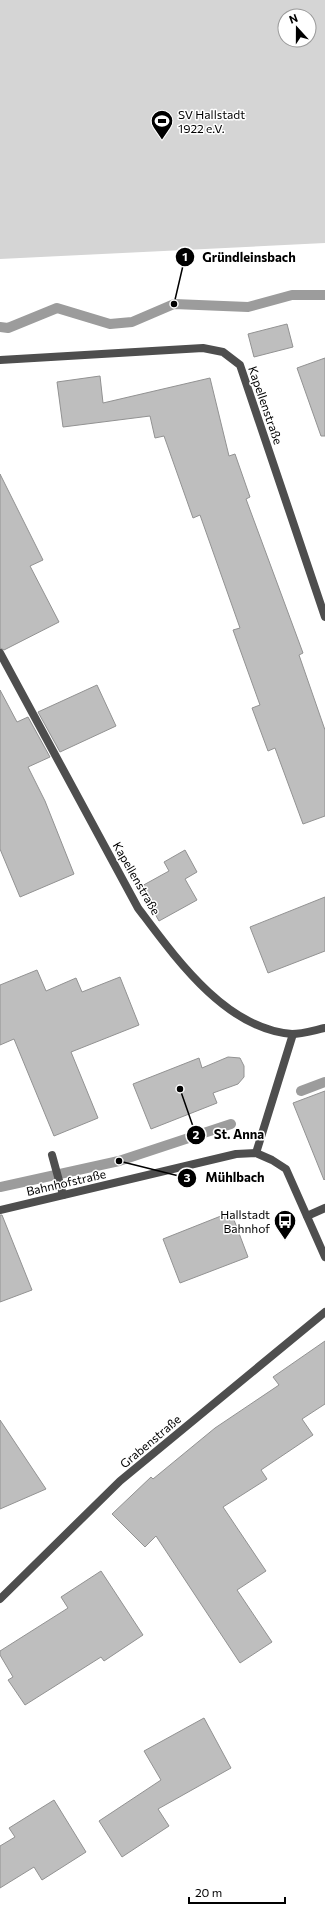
<svg xmlns="http://www.w3.org/2000/svg" width="325" height="1913" viewBox="0 0 325 1913" font-family="Commissioner,sans-serif">
<style>
.green{fill:#d5d5d5;fill-rule:evenodd}
.lines{fill:none;stroke-linecap:round;stroke-linejoin:round}
.stream{stroke:#9c9c9c;stroke-width:10}
.building{fill:#bebebe;stroke:#929292}
.lane{stroke:#4e4e4e;stroke-width:8}
.street{stroke:#4e4e4e;stroke-width:8}
.labels{text-anchor:middle;dominant-baseline:central;stroke-width:3;stroke-linejoin:round;paint-order:stroke}
.poi-label{font-size:12px;fill:#000;stroke:#fff;text-anchor:start}
.street-label{font-size:12px;fill:#000;stroke:#fff}
.leader{fill:none;stroke:#000;stroke-width:1.5}
.callout-dot{fill:#000;stroke:#fff;stroke-width:1.5}
.mark-label{font-size:12px;text-anchor:middle;font-weight:bold;fill:#fff}
.callout-label{font-size:13px;text-anchor:middle;font-weight:bold;fill:#000;stroke:#fff;stroke-width:3;stroke-linejoin:round;paint-order:stroke}
</style>
<rect width="100%" height="100%" fill="#fff"/>
<path class="green" d="M0 0H325V243L0 259ZM285 16H309V40H285Z"/>
<g class="lines">
<g class="stream">
<path d="M0 327 8 328 57 308 110 324 132 322 174 304 248 307 292 295H325"/>
<path d="M301 1091 325 1082"/>
<path d="M0 1187 119 1161 231 1124"/>
</g>
</g>
<g class="building">
<path d="M287 324 293 347 254 357 248 334Z"/>
<path d="M325 358V436H321L297 368Z"/>
<path d="M100 376 103 403 210 378 229 456 235 454 250 497 246 499 303 653 299 655 325 730V816L303 824 275 748 268 751 252 708 260 705 233 630 240 628 200 515 193 518 164 436 155 438 150 416 63 427 57 382Z"/>
<path d="M0 474 43 560 30 566 59 622 4 650 0 648Z"/>
<path d="M97 685 116 726 60 752 38 712Z"/>
<path d="M0 690 17 722 28 717 50 757 28 767 45 801 74 874 20 897 0 849Z"/>
<path d="M185 850 197 872 185 879 197 900 159 921 140 887 169 871 164 862Z"/>
<path d="M325 897V951L268 973 250 927Z"/>
<path d="M37 970 46 991 76 978 82 992 120 977 139 1025 71 1052 98 1118 54 1136 14 1039 0 1045V985Z"/>
<path d="M228 1057 240 1058 244 1066V1077L238 1084 213 1093 217 1103 151 1129 133 1084 199 1058 202 1068Z"/>
<path d="M325 1091V1179L324 1180 293 1103Z"/>
<path d="M231 1212 248 1257 180 1283 163 1239Z"/>
<path d="M0 1215H2L32 1290 0 1302Z"/>
<path d="M325 1341V1404L302 1419 313 1435 261 1470 267 1479 223 1507 266 1571 237 1590 272 1642 240 1663 156 1536 145 1547 112 1514 151 1477 153 1479 215 1428 279 1385 273 1377Z"/>
<path d="M0 1420 46 1489 0 1509Z"/>
<path d="M101 1571 143 1635 104 1661 101 1657 25 1705 8 1680 13 1677 0 1655V1651L68 1608 61 1597Z"/>
<path d="M204 1718 231 1768 158 1809 169 1826 122 1857 99 1821 161 1780 144 1751Z"/>
<path d="M54 1800 86 1852 42 1880 34 1867 0 1888V1846L15 1837 9 1828Z"/>
</g>
<g class="lines">
<g class="lane">
<path d="M52 1155 63 1195"/>
<path d="M307 1216 325 1208"/>
</g>
<g class="street">
<path d="M0 360 203 348 223 352 240 365 325 617"/>
<path d="M0 653 138 908C175 957 225 1029 292 1034 302 1034 315 1030 325 1028"/>
<path d="M256 1153 293 1034"/>
<path d="M0 1210 236 1154 256 1153 272 1160 286 1169 325 1257"/>
<path d="M0 1599 120 1481 325 1312"/>
</g>
</g>
<defs>
<g id="stadium-pin" transform="scale(1.15)"><path d="M0 17L-7.5 6A9.5 9.5 0 1 1 7.5 6Z" fill="#000" stroke="#fff"/><path d="M0-5a6.5 5 0 1 0 0 10a6.5 5 0 1 0 0-10ZM-3.5-1.8h7v3.6h-7Z" fill="#fff"/></g>
<g id="bus-pin" transform="scale(1.15)"><path d="M0 17L-7.5 6A9.5 9.5 0 1 1 7.5 6Z" fill="#000" stroke="#fff"/><path d="M-5-6H5V4H4V6H2V4H-2V6H-4V4H-5ZM-3.5-4V0h7V-4ZM-3.5 1.2v1.5H-2V1.2ZM2 1.2v1.5H3.5V1.2Z" fill="#fff"/></g>
</defs>
<g fill-rule="evenodd">
<use href="#stadium-pin" x="162" y="121"/>
<use href="#bus-pin" x="285" y="1221"/>
</g>
<g class="labels">
<g class="poi-label">
<text x="178" y="114">SV Hallstadt<tspan x="178" dy="14">1922 e.V.</tspan></text>
<text x="270" y="1214" text-anchor="end">Hallstadt<tspan x="270" dy="14">Bahnhof</tspan></text>
</g>
<g class="street-label">
<text transform="translate(266 405) rotate(71)">Kapellenstraße</text>
<text transform="translate(137 878) rotate(60)">Kapellenstraße</text>
<text transform="translate(66 1182) rotate(-13)">Bahnhofstraße</text>
<text transform="translate(150 1441) rotate(-40)">Grabenstraße</text>
</g>
</g>
<path class="leader" d="M174 304L185 257M180 1089L196 1135M119 1161L187 1178"/>
<g class="callout-dot">
<circle cx="174" cy="304" r="4"/>
<circle cx="180" cy="1089" r="4"/>
<circle cx="119" cy="1161" r="4"/>
<circle cx="185" cy="257" r="10"/>
<circle cx="196" cy="1135" r="10"/>
<circle cx="187" cy="1178" r="10"/>
</g>
<g class="mark-label">
<text x="185" y="261">1</text>
<text x="196" y="1139">2</text>
<text x="187" y="1182">3</text>
</g>
<g class="callout-label">
<text x="249" y="262">Gründleinsbach</text>
<text x="239" y="1139">St. Anna</text>
<text x="235" y="1182">Mühlbach</text>
</g>
<g transform="translate(297 28) rotate(339)"><circle r="19" fill="#ffffff" stroke="#999999"/>
<path d="M0-3L7 15L0 10L-7 15Z" fill="#000000"/>
<text y="-6" font-size="11" font-weight="bold" text-anchor="middle" fill="#000000">N</text>
</g>
<path d="M189 1897v6h96v-6" fill="none" stroke="#000000" stroke-width="2"/>
<text x="195" y="1897" font-size="12" fill="#000000" stroke="#ffffff" stroke-width="3" paint-order="stroke">20 m</text>
</svg>
